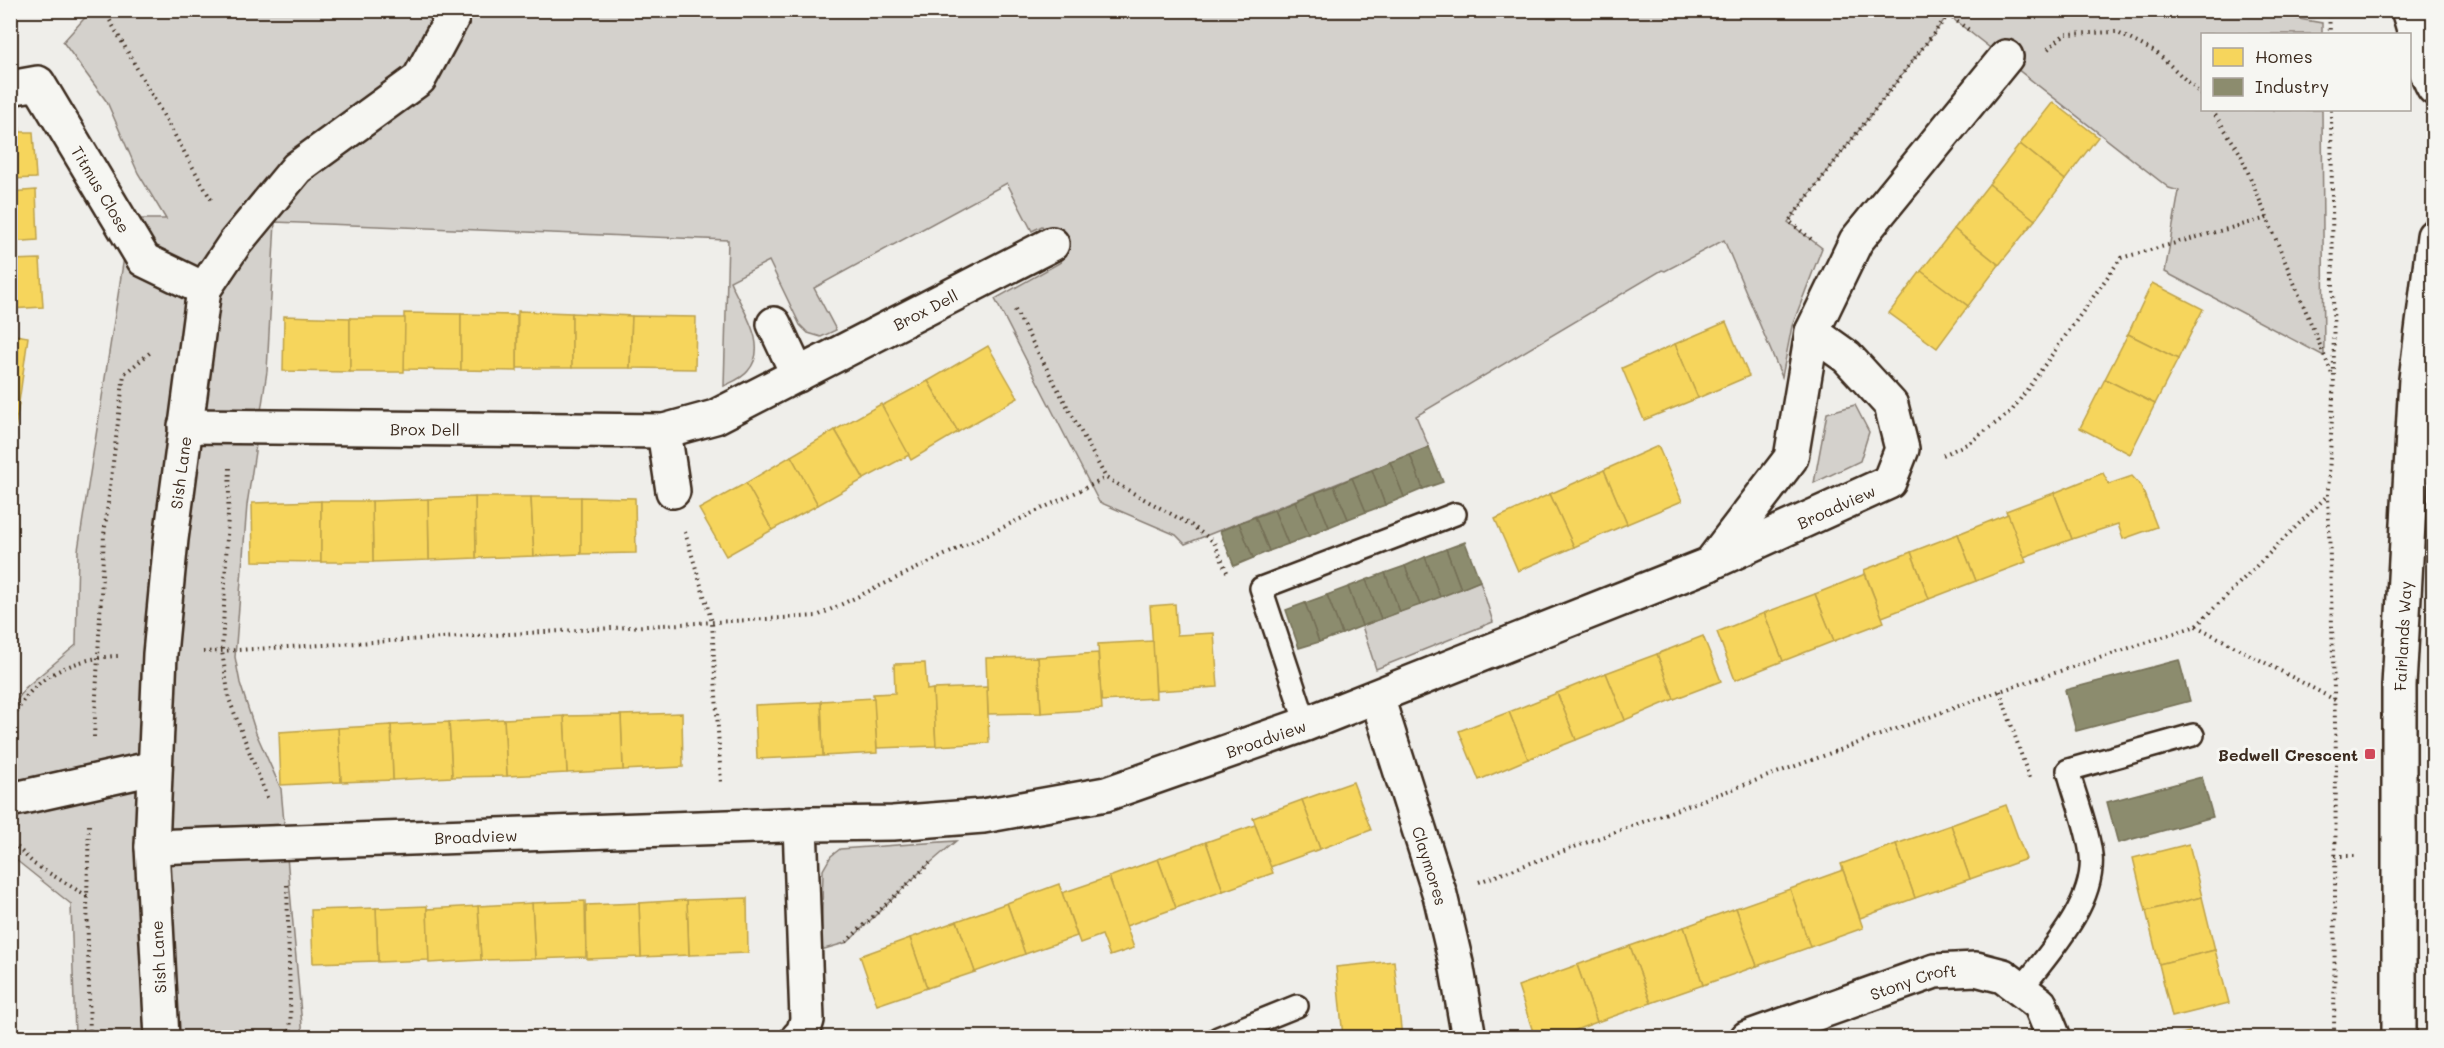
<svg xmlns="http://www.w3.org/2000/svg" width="2444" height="1048" viewBox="0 0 2444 1048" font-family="Mali,sans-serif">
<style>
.green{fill:#d4d1cc;stroke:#887e75;stroke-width:1.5}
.homes{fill:#f6d55c;stroke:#bea249;stroke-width:1.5}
.industry{fill:#8c8c6e;stroke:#746f56;stroke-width:1.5}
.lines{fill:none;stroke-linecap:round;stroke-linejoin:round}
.service-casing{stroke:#3b2a1e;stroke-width:26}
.minor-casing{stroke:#3b2a1e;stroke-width:38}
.tertiary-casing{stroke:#3b2a1e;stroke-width:38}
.primary-casing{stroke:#3b2a1e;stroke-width:38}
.path{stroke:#3b2a1e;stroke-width:4;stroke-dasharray:1.5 4.5;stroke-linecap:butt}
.service{stroke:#f6f6f2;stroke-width:21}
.minor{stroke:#f6f6f2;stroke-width:33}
.tertiary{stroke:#f6f6f2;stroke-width:33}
.primary{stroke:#f6f6f2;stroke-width:33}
.poi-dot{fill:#d1495b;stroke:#f6f6f2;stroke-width:2}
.labels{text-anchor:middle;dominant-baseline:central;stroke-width:6;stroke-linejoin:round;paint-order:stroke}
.street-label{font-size:16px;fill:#3b2a1e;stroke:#f6f6f2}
.poi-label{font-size:16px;font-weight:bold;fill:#3b2a1e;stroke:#f6f6f2;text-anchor:end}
</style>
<rect width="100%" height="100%" fill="#efeeea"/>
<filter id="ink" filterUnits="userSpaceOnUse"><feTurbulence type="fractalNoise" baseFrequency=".0167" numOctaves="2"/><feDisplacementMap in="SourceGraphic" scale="12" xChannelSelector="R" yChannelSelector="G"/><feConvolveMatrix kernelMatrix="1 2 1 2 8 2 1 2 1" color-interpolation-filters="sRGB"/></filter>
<g filter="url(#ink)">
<g class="green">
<path d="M2294 10V18L2322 23V34H2202V110H2322L2324 356 2165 272 2179 191 2169 188 1948 15 1788 222 1822 248 1792 326 1782 377 1724 240 1665 271 1662 270 1416 416 1429 447 1185 544 1176 535 1099 502 995 299 1061 262 1042 226 1032 231 1007 183 814 288 836 330 821 337 808 333 800 325 769 261 730 281C740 307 771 345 748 371 743 378 732 382 724 386L728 240 275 222 267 371 247 505 235 657 240 683 256 733 281 789 303 1037H75L71 904 11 856 10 711 25 688 76 645 78 550 130 219H166L138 173 107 102 63 42 91 11Z"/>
<path d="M1855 405 1869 432 1860 461 1814 483 1827 413Z"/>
<path d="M1480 581 1493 622 1376 669 1362 626Z"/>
<path d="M956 841 921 871 848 942 821 950 823 870 831 856 840 849Z"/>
</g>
<g class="homes">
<path d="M2053 102 2098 137 2065 180 2020 144Z"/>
<path d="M18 115 20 132H33L36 178 10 179V116Z"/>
<path d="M2020 144 2065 180 2035 220 1989 184Z"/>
<path d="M1989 184 2035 220 1999 265 1954 229Z"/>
<path d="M36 190 38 240 10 242V192Z"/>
<path d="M1954 229 1999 265 1968 306 1921 271Z"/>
<path d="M40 259 43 307 10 309V260Z"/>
<path d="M1921 271 1968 306 1937 348 1889 313Z"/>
<path d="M2152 283 2203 309 2178 359 2128 334Z"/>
<path d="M518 311 572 313V368H517Z"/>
<path d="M404 313 461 314V370L404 369Z"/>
<path d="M572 313 632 316 630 368H572Z"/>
<path d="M461 314 517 315V371L461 370Z"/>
<path d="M284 316 350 318V372L283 371Z"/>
<path d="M632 316 696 317 695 369 630 368Z"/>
<path d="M350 318H405L404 372H350Z"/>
<path d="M1726 322 1749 376 1698 398 1675 344Z"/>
<path d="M10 334 28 337 17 417 10 416Z"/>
<path d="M2128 334 2178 359 2155 404 2105 379Z"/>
<path d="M1675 344 1698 398 1644 420 1622 368Z"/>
<path d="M988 346 1018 398 958 432 928 381Z"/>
<path d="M2105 379 2155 404 2130 454 2080 428Z"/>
<path d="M928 381 958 432 911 460 881 406Z"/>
<path d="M881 404 909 455 864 479 835 430Z"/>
<path d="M10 416 17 417 10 458Z"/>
<path d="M835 430 864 479 818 505 791 456Z"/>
<path d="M1658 446 1682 501 1627 524 1604 470Z"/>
<path d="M791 456 818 505 772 530 746 483Z"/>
<path d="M1604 470 1627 524 1574 547 1550 494Z"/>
<path d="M2103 473 2109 484 2132 476 2141 486 2157 527 2123 539 2118 524 2072 539 2054 493Z"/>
<path d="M746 483 772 530 726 556 699 509Z"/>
<path d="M2054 493 2072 539 2024 557 2006 511Z"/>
<path d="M1550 494 1574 547 1518 571 1495 519Z"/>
<path d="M475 497H531L534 556 476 558Z"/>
<path d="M475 497 476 558 429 560 428 499Z"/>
<path d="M531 497H581V554L534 556Z"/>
<path d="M581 497 635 498 636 553 581 554Z"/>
<path d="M428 499 429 560 373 562 372 501Z"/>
<path d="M321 501V562L253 561 252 503Z"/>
<path d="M321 501H372L373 562H321Z"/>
<path d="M2008 514 2026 562 1976 581 1958 534Z"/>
<path d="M1958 534 1976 581 1929 599 1911 552Z"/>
<path d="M1911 552 1929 599 1882 617 1864 570Z"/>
<path d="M1865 574 1884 622 1834 641 1815 594Z"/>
<path d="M1815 594 1834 641 1783 661 1764 613Z"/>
<path d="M1175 604 1177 635 1214 633 1218 687 1156 691 1150 606Z"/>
<path d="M1764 613 1783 661 1735 680 1717 632Z"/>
<path d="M1703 636 1721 681 1674 699 1657 654Z"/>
<path d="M1153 641 1156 698 1101 701 1098 644Z"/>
<path d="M1098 653 1102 709 1041 713 1038 657Z"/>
<path d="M1657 654 1674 699 1625 720 1606 673Z"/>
<path d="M1038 657 1041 713 988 714 986 658Z"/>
<path d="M925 663 927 690 933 689 936 746 877 748 873 694 895 693 894 664Z"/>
<path d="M1606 673 1625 720 1576 740 1557 693Z"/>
<path d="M987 687 989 743 936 746 933 689Z"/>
<path d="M1557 693 1576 740 1528 759 1509 712Z"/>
<path d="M874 698 877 753 823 756 821 701Z"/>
<path d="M821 702 823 756 757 759 755 705Z"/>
<path d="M1509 712 1528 759 1479 780 1459 731Z"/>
<path d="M682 713 683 767 623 770 621 715Z"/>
<path d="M621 715 623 770 567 773 564 716Z"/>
<path d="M564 716 567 773 507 776 504 719Z"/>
<path d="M504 719 507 776 452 777 449 722Z"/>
<path d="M449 722 452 777 393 780 391 725Z"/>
<path d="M391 725 393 780 341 782 338 728Z"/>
<path d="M338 728 341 782 281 785 279 732Z"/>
<path d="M1353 782 1371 830 1320 849 1302 800Z"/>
<path d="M1302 800 1320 849 1270 867 1253 818Z"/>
<path d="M2006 805 2026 859 1970 879 1951 825Z"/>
<path d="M1255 825 1273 873 1223 891 1206 842Z"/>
<path d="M1951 825 1970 879 1915 898 1896 844Z"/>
<path d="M1206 842 1223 891 1176 908 1158 859Z"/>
<path d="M1896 844 1915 898 1860 918 1841 864Z"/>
<path d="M2189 844 2202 897 2146 911 2133 858Z"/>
<path d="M1158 859 1176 908 1126 926 1109 877Z"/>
<path d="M1843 870 1863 928 1810 947 1790 889Z"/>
<path d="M1109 877 1134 948 1110 956 1102 935 1080 943 1062 893Z"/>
<path d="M1059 884 1077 936 1025 954 1007 903Z"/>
<path d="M1790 889 1810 947 1757 966 1736 908Z"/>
<path d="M2202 897 2215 950 2159 964 2146 911Z"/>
<path d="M747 898 748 953 689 955 687 900Z"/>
<path d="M687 900 689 955 641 957 639 903Z"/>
<path d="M585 901 586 957 535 959 532 903Z"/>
<path d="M532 903 535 959 481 960 478 906Z"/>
<path d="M639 903 641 957 587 959 586 905Z"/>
<path d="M1007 903 1025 954 975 972 957 921Z"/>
<path d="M427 906 429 960 378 962 376 908Z"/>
<path d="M478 906 481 960 429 963 427 909Z"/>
<path d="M376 908 378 961 313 963 311 910Z"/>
<path d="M1736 908 1757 966 1703 985 1684 927Z"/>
<path d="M957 921 975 972 927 988 910 938Z"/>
<path d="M1684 927 1703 985 1651 1003 1630 946Z"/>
<path d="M910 938 927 988 877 1005 860 956Z"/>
<path d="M1630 946 1651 1003 1597 1022 1577 965Z"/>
<path d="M2215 950 2229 1003 2172 1017 2159 964Z"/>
<path d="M1394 961 1402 1038H1335L1343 1037 1336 967Z"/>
<path d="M1577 965 1597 1022 1554 1038H1535L1518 986Z"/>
<path d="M2189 1032 2190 1038H2169Z"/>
</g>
<g class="industry">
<path d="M1429 447 1443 482 1423 489 1410 455Z"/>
<path d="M1410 455 1423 489 1404 497 1390 462Z"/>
<path d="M1390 462 1404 497 1385 505 1372 470Z"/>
<path d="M1372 470 1385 505 1366 512 1352 478Z"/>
<path d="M1352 478 1366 512 1348 519 1334 486Z"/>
<path d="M1334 486 1348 519 1329 527 1315 493Z"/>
<path d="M1315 493 1329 527 1309 536 1295 501Z"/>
<path d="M1295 501 1309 536 1288 544 1274 510Z"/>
<path d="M1274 510 1288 544 1269 551 1255 517Z"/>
<path d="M1255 517 1269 551 1253 558 1239 523Z"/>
<path d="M1239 523 1253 558 1234 566 1220 531Z"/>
<path d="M1465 542 1480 581 1461 589 1446 549Z"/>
<path d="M1446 549 1461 589 1440 597 1425 557Z"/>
<path d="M1425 557 1440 597 1420 605 1405 566Z"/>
<path d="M1405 566 1420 605 1400 612 1385 573Z"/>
<path d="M1385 573 1400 612 1381 619 1366 580Z"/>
<path d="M1366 580 1381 619 1362 626 1348 587Z"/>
<path d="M1348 587 1362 626 1342 634 1327 595Z"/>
<path d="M1327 595 1342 634 1319 642 1305 603Z"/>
<path d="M1305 603 1319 642 1299 648 1286 610Z"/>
<path d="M2179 660 2190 701 2076 731 2065 690Z"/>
<path d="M2202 777 2213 817 2118 843 2107 802Z"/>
</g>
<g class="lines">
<g class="service-casing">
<g id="service">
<path d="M1306 724 1261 588 1455 514"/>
<path d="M2022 988C2049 953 2096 903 2091 855 2088 828 2075 797 2068 770L2193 735"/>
<path d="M1218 1038 1297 1006"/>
</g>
</g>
<g class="minor-casing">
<g id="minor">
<path id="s1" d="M10 88 38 83 144 260 204 289"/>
<path d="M774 324 798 375"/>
<path id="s2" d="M185 426 664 431 715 417 1052 244"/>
<path d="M664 431 673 491"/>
<path id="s3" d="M1713 562 1889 482 1902 449 1891 405 1847 357 1812 332"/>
<path id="s4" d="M1377 697 1440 895 1456 963 1469 1038"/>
<path d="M10 800 154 768"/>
<path id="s5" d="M152 847 812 824 893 823 983 816 1106 794 1306 724 1710 564 1791 458 1812 332 1856 241 2006 57"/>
<path id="s6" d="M162 1038 152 847 160 654 171 539 204 289 235 243 297 168 419 79 452 18 453 10"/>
<path d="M798 1038 803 1033 807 1020 800 824"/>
<path id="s7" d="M1747 1038 1935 971 1976 969 2003 976 2040 1004 2054 1038"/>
</g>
</g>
<g class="tertiary-casing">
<path id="tertiary" d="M2408 10C2417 36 2421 64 2434 88"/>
</g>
<g class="primary-casing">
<g id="primary">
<path id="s8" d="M2399 1038V686L2416 379 2434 236"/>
</g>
</g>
<g class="path">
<path d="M104 10 213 203"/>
<path d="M2329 10 2330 34"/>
<path d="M2048 49 2065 34 2116 32 2157 53 2202 95"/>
<path d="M2212 110 2240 153 2332 374"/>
<path d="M2331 110 2334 377 2328 495 2336 756 2334 1038"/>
<path d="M1811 239 1789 221 1948 15 1972 32"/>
<path d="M1015 310 1106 478 1191 525 1214 542 1227 572"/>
<path d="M1943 455 1969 443 2011 412 2121 258 2267 218"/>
<path d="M230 468 222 651 229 699 268 800"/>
<path d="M685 532 712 622 721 784"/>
<path d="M2196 626 2335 700"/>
<path d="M203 652 817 616 1106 478"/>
<path d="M2000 691 2030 781"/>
<path d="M10 729C14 721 17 711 21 704 41 672 82 657 118 656"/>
<path d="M94 737 104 535 124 374 152 351"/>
<path d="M89 825 87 897 90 1038"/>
<path d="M13 843 34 864 87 896"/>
<path d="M2335 856H2356"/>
<path d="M1479 882 2000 691 2196 626 2328 495"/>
<path d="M287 885 291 1038"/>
<path d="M846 942 930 863"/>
</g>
<use href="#service" class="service"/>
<use href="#minor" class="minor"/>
<use href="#tertiary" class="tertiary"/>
<use href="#primary" class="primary"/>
</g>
</g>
<rect class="poi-dot" x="2364" y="748" width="12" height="12" rx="3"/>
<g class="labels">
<g class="street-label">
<text stroke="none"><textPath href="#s1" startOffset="152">Titmus Close</textPath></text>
<text stroke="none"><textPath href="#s2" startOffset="768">Brox Dell</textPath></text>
<text stroke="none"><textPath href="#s2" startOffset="240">Brox Dell</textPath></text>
<text stroke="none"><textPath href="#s6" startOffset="567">Sish Lane</textPath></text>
<text stroke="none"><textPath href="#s3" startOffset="135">Broadview</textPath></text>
<text stroke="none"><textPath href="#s8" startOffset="402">Fairlands Way</textPath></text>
<text stroke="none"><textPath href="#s5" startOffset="1126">Broadview</textPath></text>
<text stroke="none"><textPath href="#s5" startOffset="324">Broadview</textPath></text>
<text stroke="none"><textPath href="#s4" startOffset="177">Claymores</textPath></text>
<text transform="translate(158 957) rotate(-93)">Sish Lane</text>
<text stroke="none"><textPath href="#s7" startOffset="176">Stony Croft</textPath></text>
</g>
<g class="poi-label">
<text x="2358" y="754">Bedwell Crescent</text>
</g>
</g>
<rect width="2444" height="1048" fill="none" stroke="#f6f6f2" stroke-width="36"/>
<rect x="18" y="18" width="2408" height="1012" fill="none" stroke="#3b2a1e" stroke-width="2" filter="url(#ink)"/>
<rect x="2201" y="33" width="210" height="78" fill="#f6f6f2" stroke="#aba49d" stroke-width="1.5"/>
<rect x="2213" y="48" width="30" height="18" fill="#f6d55c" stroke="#aba49d" stroke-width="1.5"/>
<text x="2255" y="63" font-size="18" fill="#3b2a1e">Homes</text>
<rect x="2213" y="78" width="30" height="18" fill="#8c8c6e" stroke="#aba49d" stroke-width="1.5"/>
<text x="2255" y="93" font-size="18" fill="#3b2a1e">Industry</text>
</svg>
